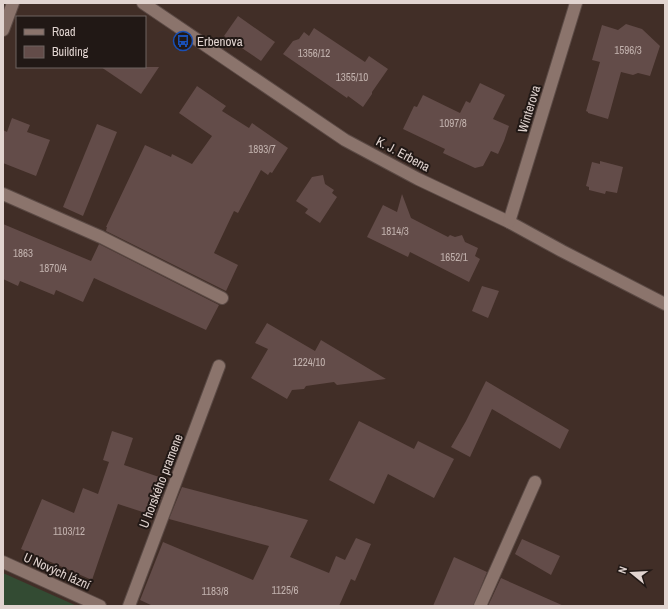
<svg xmlns="http://www.w3.org/2000/svg" width="668" height="609" viewBox="0 0 668 609" font-family="'Archivo Narrow',sans-serif">
<style>
.green{fill:#334b33}
.building{fill:#634c49}
.lines{fill:none;stroke-linecap:round;stroke-linejoin:round}
.minor-casing{stroke:#5b4a45;stroke-width:14}
.minor{stroke:#8b746c;stroke-width:12}
.labels{text-anchor:middle;dominant-baseline:central;stroke-width:4;stroke-linejoin:round;paint-order:stroke}
.number-label{font-size:11px;fill:#c2b2ae}
.poi-label{font-size:13px;fill:#e1d4d0;stroke:#211815;text-anchor:start}
.street-label{font-size:13px;fill:#e1d4d0;stroke:#211815}
</style>
<rect width="100%" height="100%" fill="#412e27"/>
<path class="green" d="M3 573 77 606H3Z"/>
<g class="building">
<path d="M238 16 275 42 261 61 224 36Z"/>
<path d="M626 24 642 29 660 46 650 76 638 73 633 75 621 72 608 119 588 113V112L586 111 600 62 592 60 602 25 618 30Z"/>
<path d="M314 28 365 62 369 56 388 69 372 92V94L363 107 348 96 347 98 283 54 293 41 299 39 304 32 309 36Z"/>
<path d="M101 67H159L141 94Z"/>
<path d="M480 83 505 95 493 119 509 126 504 141 498 154 491 151 483 166 475 168 443 153 445 149 403 129 414 106 417 107 423 95 460 113 466 101 470 103Z"/>
<path d="M197 86 226 106 222 111 249 128 252 123 288 148 272 173 270 172 268 175 261 170 238 213 234 211 214 253 238 265 226 291 106 231 107 227H106L145 145 171 157 172 154 192 164 212 136 179 113Z"/>
<path d="M12 118 30 125 27 132 50 140 36 176 3 163V130L7 132Z"/>
<path d="M97 124 117 132 83 216 63 207Z"/>
<path d="M600 161 623 167 617 193 606 191 605 194 589 190V187L586 186 592 162 600 164Z"/>
<path d="M323 175 325 184 334 190 332 193 337 197 320 223 305 213 308 209 296 201 312 177Z"/>
<path d="M402 194 411 218 448 237 450 235 455 237 462 235 465 242 478 248 475 256 480 259 469 282 410 252 408 257 367 237 383 205 397 212Z"/>
<path d="M3 224 91 261 99 244 219 305 206 330 94 278 83 302 56 290 54 295 20 281 18 286 3 279Z"/>
<path d="M482 286 499 291 488 318 472 311Z"/>
<path d="M267 323 315 351 321 340 386 379 337 385 334 382 306 386 304 389 292 390 287 399 251 378 268 349 255 343Z"/>
<path d="M486 381 569 430 560 449 492 409 470 457 451 447 466 421Z"/>
<path d="M359 421 414 449 418 441 454 459 434 498 388 474 374 504 329 480Z"/>
<path d="M112 431 133 438 124 465 168 480 155 516 118 504 92 580 21 549 42 499 74 513 83 488 98 494 109 462 103 460Z"/>
<path d="M182 487 308 520 290 557 329 573 336 556 345 560 356 538 371 544 355 581 351 579 339 606H153L140 600 163 542 253 580 269 546 169 519Z"/>
<path d="M522 539 560 556 551 575 515 554Z"/>
<path d="M454 557 487 572 473 606H433Z"/>
<path d="M501 578 512 583 564 606H488Z"/>
</g>
<g class="lines">
<g class="minor-casing">
<g id="minor">
<path d="M143 3 345 140 418 179 509 222 562 251 665 304"/>
<path d="M3 30 13 3"/>
<path d="M3 194 101 237 222 298"/>
<path d="M509 222 576 3"/>
<path d="M3 562 100 606"/>
<path d="M129 606 219 366"/>
<path d="M480 606 535 482"/>
</g>
</g>
<use href="#minor" class="minor"/>
</g>
<defs>
<g id="bus-ring" transform="scale(1)"><circle r="9.5" fill="#211815" stroke="#1a4fb4" stroke-width="1.5"/><path d="M-5-6H5V4H4V6H2V4H-2V6H-4V4H-5ZM-3.5-4V0h7V-4ZM-3.5 1.2v1.5H-2V1.2ZM2 1.2v1.5H3.5V1.2Z" fill="#1a4fb4"/></g>
</defs>
<g fill-rule="evenodd">
<use href="#bus-ring" x="183" y="41"/>
</g>
<g class="labels">
<g class="number-label">
<text x="628" y="50">1596/3</text>
<text x="314" y="53">1356/12</text>
<text x="352" y="77">1355/10</text>
<text x="453" y="123">1097/8</text>
<text x="262" y="149">1893/7</text>
<text x="395" y="231">1814/3</text>
<text x="23" y="253">1863</text>
<text x="454" y="257">1652/1</text>
<text x="53" y="268">1870/4</text>
<text x="309" y="362">1224/10</text>
<text x="69" y="531">1103/12</text>
<text x="285" y="590">1125/6</text>
<text x="215" y="591">1183/8</text>
</g>
<g class="poi-label">
<text x="197" y="41">Erbenova</text>
</g>
<g class="street-label">
<text transform="translate(529 109) rotate(-73)">Winterova</text>
<text transform="translate(403 154) rotate(28)">K. J. Erbena</text>
<text transform="translate(161 481) rotate(-69)">U horského pramene</text>
<text transform="translate(57 571) rotate(24)">U Nových lázní</text>
</g>
</g>
<rect width="668" height="609" fill="none" stroke="#e1d4d0" stroke-width="8"/>
<rect x="16" y="16" width="130" height="52" fill="#211815" stroke="#6e6360"/>
<rect x="24" y="29" width="20" height="6" fill="#8b746c" stroke="#6e6360"/>
<text x="52" y="36" font-size="12" fill="#e1d4d0">Road</text>
<rect x="24" y="46" width="20" height="12" fill="#634c49" stroke="#6e6360"/>
<text x="52" y="56" font-size="12" fill="#e1d4d0">Building</text>
<g transform="translate(632 573) rotate(288)" stroke="#211815" stroke-width="3" paint-order="stroke">
<path d="M0-3L7 15L0 10L-7 15Z" fill="#e1d4d0"/>
<text y="-6" font-size="11" font-weight="bold" text-anchor="middle" fill="#e1d4d0">N</text>
</g>
</svg>
